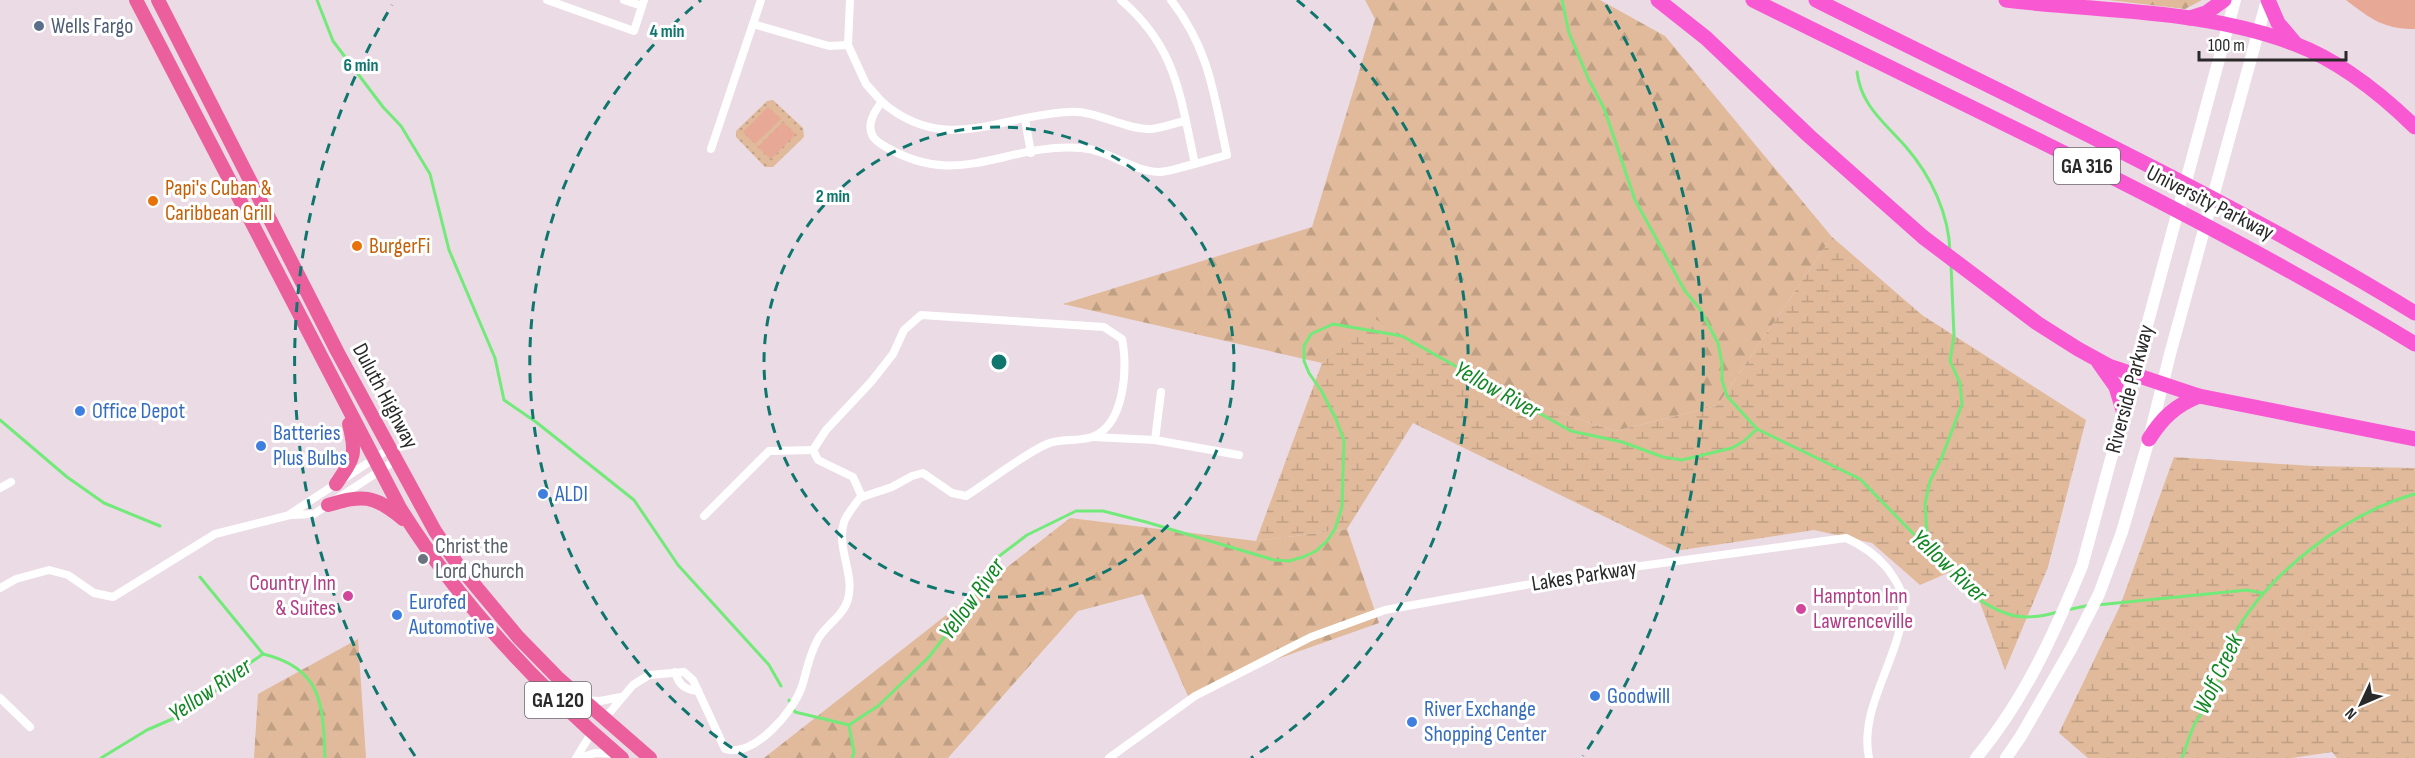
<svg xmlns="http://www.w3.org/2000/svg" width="2415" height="758" viewBox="0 0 2415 758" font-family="'Sofia Sans Condensed',sans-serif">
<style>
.forest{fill:url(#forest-firs)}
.wetland{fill:url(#wetland-marsh)}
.park{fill:url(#park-dots)}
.pitch{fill:#e7a896}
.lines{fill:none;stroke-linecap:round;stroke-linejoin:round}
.stream{stroke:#72ea7a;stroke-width:3}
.minor{stroke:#fff;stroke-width:8}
.secondary{stroke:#fff;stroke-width:12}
.primary{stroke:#eb609c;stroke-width:14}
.motorway{stroke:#f859d3;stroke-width:15}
.ring{fill:none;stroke:#0f766e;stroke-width:3;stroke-dasharray:10 8}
.service-dot{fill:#5c6f8a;stroke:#fff;stroke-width:2}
.food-dot{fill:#e8710a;stroke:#fff;stroke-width:2}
.shop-dot{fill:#3f7fe0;stroke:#fff;stroke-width:2}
.worship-dot{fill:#6b7280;stroke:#fff;stroke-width:2}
.hotel-dot{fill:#d1479c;stroke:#fff;stroke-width:2}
.labels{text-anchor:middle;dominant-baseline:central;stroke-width:6;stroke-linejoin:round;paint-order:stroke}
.shield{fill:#fff;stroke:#696969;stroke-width:1.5}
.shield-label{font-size:21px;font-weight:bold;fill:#292929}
.service-label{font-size:22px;fill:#4e5e75;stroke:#fff;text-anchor:start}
.food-label{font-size:22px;fill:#c56008;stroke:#fff;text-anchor:start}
.street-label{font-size:22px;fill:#292929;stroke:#fff}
.shop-label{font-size:22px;fill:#366cbe;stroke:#fff;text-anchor:start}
.worship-label{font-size:22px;fill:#5b616d;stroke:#fff;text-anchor:start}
.hotel-label{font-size:22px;fill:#b23c85;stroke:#fff;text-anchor:end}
.water-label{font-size:24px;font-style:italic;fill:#128723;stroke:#fff}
.centre{fill:#0f766e;stroke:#fff;stroke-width:3}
.ring-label{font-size:18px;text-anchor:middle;font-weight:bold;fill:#0f766e;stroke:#fff;stroke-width:6;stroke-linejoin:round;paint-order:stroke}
</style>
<defs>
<pattern id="forest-firs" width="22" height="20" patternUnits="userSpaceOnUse" patternTransform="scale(1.5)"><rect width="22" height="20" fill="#e0ba9a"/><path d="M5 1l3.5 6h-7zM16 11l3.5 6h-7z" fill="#c0a085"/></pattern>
<pattern id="wetland-marsh" width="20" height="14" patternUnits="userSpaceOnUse" patternTransform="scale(1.5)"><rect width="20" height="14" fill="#e0ba9a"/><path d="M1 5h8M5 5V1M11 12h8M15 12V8" fill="none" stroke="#c0a085"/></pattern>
<pattern id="park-dots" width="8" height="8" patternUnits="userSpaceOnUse" patternTransform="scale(1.5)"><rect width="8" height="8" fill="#e0ba9a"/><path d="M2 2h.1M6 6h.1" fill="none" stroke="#c0a085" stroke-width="1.8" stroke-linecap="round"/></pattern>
</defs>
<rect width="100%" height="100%" fill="#ebdbe5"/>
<g class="forest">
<path d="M1365 0H1600L1665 36 1832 237 1717 406 1615 431 1492 390 1372 318 1322 363 1063 304 1312 227 1375 19Z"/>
<path d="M2108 0H2202L2185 9Z"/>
<path d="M1070 518 1256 541 1347 529 1379 623 1232 675 1191 703 1143 594 1078 611 948 758H764Z"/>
<path d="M358 639 366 758H254L258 694Z"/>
</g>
<g class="wetland">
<path d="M1832 237 1922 315 2086 420 2048 567 2005 670 1966 565 1920 585 1872 543 1814 530 1675 551 1413 423 1347 529 1256 541 1322 363 1372 317 1492 390 1615 431 1717 406Z"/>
<path d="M2174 457 2312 466 2415 468V758H2337L2332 752 2292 758H2088L2059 733 2120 606Z"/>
</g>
<path class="park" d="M773 100 803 128 804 137 773 167H765L736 137V131L767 101Z"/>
<g class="pitch">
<path d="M2346 0H2415V29C2383 29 2371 19 2346 0Z"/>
<path d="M768 107 781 119 755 144 743 132Z"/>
<path d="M783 122 796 134 771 159 758 147Z"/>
</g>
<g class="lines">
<g class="stream">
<path d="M317 0 333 41 383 107 401 126 430 174 449 250 495 358 504 400 536 422 634 500 678 565 769 665 781 686"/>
<path d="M1562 0 1569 33 1589 80 1604 108 1635 200 1685 291 1700 309 1718 343 1722 364V380L1727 396 1757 429 1860 479 1975 597C2005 617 2023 622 2058 612"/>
<path d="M1857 72C1861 106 1885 123 1906 147 1931 176 1949 214 1950 252"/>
<path d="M0 420 67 477 104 503 160 526"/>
<path d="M1928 548 1925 504 1930 481 1942 457 1962 404 1960 383 1950 361 1954 336 1951 264"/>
<path d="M200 577 263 654"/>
<path d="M2097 605 2247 590 2262 593"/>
<path d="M2067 610 2090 605"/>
<path d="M789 700 795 712 849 725"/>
<path d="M849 725 878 706 928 658 971 603 994 560 1027 535 1076 511H1103L1146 522 1274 560 1289 561 1303 557 1316 551 1327 541 1335 529 1342 507 1344 441 1336 419 1322 392 1309 373 1304 361V346L1311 334 1333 324 1402 336 1571 431 1622 442 1663 457 1682 460 1732 448 1744 441 1757 429"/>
<path d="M849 725 854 753 852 758"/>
<path d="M101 758 147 730 186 713 211 695 234 674 263 654C323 668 323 706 325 758"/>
<path d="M2182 758C2187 746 2190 731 2197 720 2203 711 2210 703 2215 693 2223 675 2223 655 2233 637 2267 574 2346 513 2415 494"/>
</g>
<g class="minor">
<path d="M547 0 634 31 644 0"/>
<path d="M624 0 642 6"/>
<path d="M850 0 848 45 866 84 882 102C871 115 863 133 881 144 959 193 1004 142 1081 148 1109 150 1131 171 1159 172 1170 172 1184 166 1195 164 1180 96 1177 48 1121 0"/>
<path d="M1171 0C1210 50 1214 96 1227 155L1195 164"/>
<path d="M753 24 829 46 848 45"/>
<path d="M882 102C945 156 999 115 1069 112 1096 110 1123 129 1149 129 1161 129 1174 123 1185 121"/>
<path d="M1025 119 1031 153"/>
<path d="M711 149 761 0"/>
<path d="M921 315 1104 327 1122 339C1128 367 1125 425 1092 437 1078 442 1061 438 1047 444 1022 455 990 481 966 496L952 493 923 473 912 476 892 487 862 497 853 477 818 460 813 450 826 430 871 382 893 354 904 330Z"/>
<path d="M1093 437 1155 440 1239 455"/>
<path d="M1155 440 1161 392"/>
<path d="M0 488 11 482"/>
<path d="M290 514 389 449"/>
<path d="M704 516 769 451 813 450"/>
<path d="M0 588 16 579 49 570 68 575 94 593 113 597 215 534 290 515 314 514 396 460"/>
<path d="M675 672C679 685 685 690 698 691"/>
<path d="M0 698 30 727"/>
<path d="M583 700 600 701 621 697"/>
<path d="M605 718 633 685 649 675 684 672 693 680 725 749C754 758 794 711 802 686 808 667 808 658 818 639 826 625 844 615 848 599 855 574 836 548 844 522 847 514 854 506 859 499L862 497"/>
<path d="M576 758 592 732"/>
<path d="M580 758 595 753 617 754"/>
<path d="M1109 758 1195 696 1311 637 1385 610 1604 571 1846 538C1862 545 1876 555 1887 568 1892 575 1899 584 1901 592 1912 645 1857 701 1869 758"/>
</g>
<g class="secondary">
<path d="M1976 758C2024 701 2054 634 2082 566L2235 0"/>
<path d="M2006 758 2021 736 2071 649 2099 594 2122 532 2149 439 2170 354 2267 0"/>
</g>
<g class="primary">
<path d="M136 0 400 508C460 604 536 685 622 758"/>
<path d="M158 0 338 353 435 531 458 565 518 637 557 677 650 758"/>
<path d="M336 484C354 458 357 455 349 424"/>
<path d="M328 505C363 495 373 494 403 519"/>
</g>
<g class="motorway">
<path d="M1658 0 1706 38 1808 135 1923 237 2037 323 2078 349 2109 366 2199 396 2415 439"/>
<path d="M1753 0C1975 111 2203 214 2415 344"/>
<path d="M1816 0C2017 101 2223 195 2415 313"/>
<path d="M2006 0C2102 12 2204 9 2295 44 2340 61 2381 94 2415 127"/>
<path d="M2268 0 2278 23 2295 43"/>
<path d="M2190 18 2206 13 2224 0"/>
<path d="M2099 363 2116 387 2123 410"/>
<path d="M2149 439C2162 418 2176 405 2199 396"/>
</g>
</g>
<g class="ring">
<circle cx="999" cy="362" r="235"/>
<path d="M747 758A469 469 0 0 1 701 0M1297 0A469 469 0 0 1 1251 758"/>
<path d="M415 756A704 704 0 0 1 392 5M1606 5A704 704 0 0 1 1583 756"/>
</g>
<circle class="service-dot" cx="39" cy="26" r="6"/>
<g class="food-dot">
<circle cx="153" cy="201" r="6"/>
<circle cx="357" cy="246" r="6"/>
</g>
<g class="shop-dot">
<circle cx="80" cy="411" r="6"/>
<circle cx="261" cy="446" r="6"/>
<circle cx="543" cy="494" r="6"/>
<circle cx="397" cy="615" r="6"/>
<circle cx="1595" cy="696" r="6"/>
<circle cx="1412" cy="722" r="6"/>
</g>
<circle class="worship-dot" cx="423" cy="559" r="6"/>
<g class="hotel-dot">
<circle cx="348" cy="596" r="6"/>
<circle cx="1801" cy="609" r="6"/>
</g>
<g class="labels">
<g class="shield">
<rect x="2054" y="148" width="66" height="36" rx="4.5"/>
<rect x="525" y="682" width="66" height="36" rx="4.5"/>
</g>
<g class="shield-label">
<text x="2087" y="166">GA 316</text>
<text x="558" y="700">GA 120</text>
</g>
<g class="service-label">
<text x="51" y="26">Wells Fargo</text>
</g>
<g class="food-label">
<text x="165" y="188">Papi's Cuban &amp;<tspan x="165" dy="25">Caribbean Grill</tspan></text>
<text x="369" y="246">BurgerFi</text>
</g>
<g class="street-label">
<text transform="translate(2210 203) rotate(27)">University Parkway</text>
<text transform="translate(2130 389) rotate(-75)">Riverside Parkway</text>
<text transform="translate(385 396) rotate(62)">Duluth Highway</text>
<text transform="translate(1584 576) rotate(-9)">Lakes Parkway</text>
</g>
<g class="shop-label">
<text x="92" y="411">Office Depot</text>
<text x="273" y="433">Batteries<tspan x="273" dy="25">Plus Bulbs</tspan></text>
<text x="555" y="494">ALDI</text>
<text x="409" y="602">Eurofed<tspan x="409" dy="25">Automotive</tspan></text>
<text x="1607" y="696">Goodwill</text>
<text x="1424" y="709">River Exchange<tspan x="1424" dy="25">Shopping Center</tspan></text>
</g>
<g class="worship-label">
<text x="435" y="546">Christ the<tspan x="435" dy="25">Lord Church</tspan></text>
</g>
<g class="hotel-label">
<text x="336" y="583">Country Inn<tspan x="336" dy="25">&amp; Suites</tspan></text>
<text x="1813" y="596" text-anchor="start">Hampton Inn<tspan x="1813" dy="25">Lawrenceville</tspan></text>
</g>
<g class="water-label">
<text transform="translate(1497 390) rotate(29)">Yellow River</text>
<text transform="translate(1949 566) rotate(43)">Yellow River</text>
<text transform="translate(972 599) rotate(-54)">Yellow River</text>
<text transform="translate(2218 674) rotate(-65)">Wolf Creek</text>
<text transform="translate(210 690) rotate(-34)">Yellow River</text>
</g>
</g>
<circle cx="999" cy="362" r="9" class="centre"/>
<g class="ring-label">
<text x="667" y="37">4 min</text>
<text x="361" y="71">6 min</text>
<text x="833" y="202">2 min</text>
</g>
<g transform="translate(2361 704) rotate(226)" stroke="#ffffff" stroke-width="4.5" paint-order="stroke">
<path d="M0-4.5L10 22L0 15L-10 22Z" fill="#292929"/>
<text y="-9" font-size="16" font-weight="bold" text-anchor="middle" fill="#292929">N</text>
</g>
<path d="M2199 51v9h147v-9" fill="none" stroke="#292929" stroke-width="3"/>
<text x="2208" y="51" font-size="18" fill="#292929" stroke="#ffffff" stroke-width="4.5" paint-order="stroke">100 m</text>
</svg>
